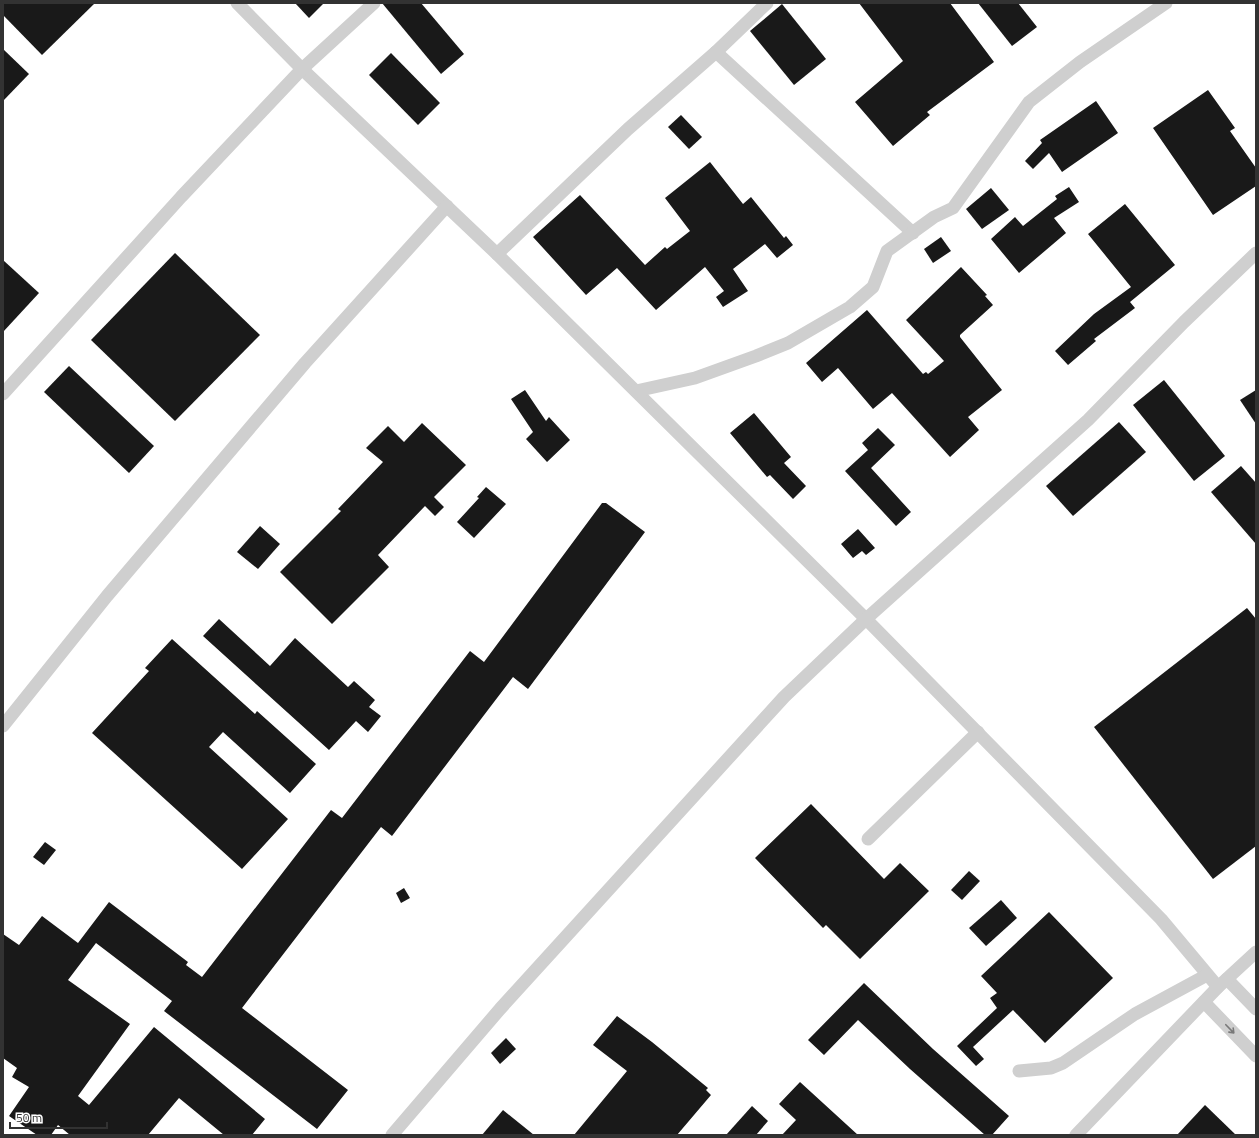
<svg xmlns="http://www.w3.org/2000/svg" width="1259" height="1138" viewBox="0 0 1259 1138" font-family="'Titillium Web',sans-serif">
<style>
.building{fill:#191919}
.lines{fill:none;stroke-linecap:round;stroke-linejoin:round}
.minor{stroke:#cfcfcf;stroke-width:13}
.oneway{stroke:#797979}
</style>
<rect width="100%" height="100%" fill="#fff"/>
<g class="building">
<path d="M3 3H95L42 55 3 15Z"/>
<path d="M295 3H324L309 18Z"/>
<path d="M382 3H421L464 54 441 74Z"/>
<path d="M859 3H950L994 62 927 112 930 115 893 146 855 102 903 61Z"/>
<path d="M978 3H1018L1037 27 1012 46Z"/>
<path d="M782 4 826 59 794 85 750 31Z"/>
<path d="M3 49 29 74 3 101Z"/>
<path d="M391 53 440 103 418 125 369 75Z"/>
<path d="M1208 90 1235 128 1230 131 1256 168V186L1213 215 1153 128Z"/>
<path d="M1096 101 1118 133 1062 172 1049 153 1033 169 1025 161 1042 143 1040 140Z"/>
<path d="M681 115 702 137 689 149 668 127Z"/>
<path d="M710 162 743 204 751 197 784 238 786 236 793 245 777 258 765 244 733 269 748 291 723 307 716 297 724 291 705 267 656 310 617 268 586 295 533 237 580 195 645 265 665 247 667 249 690 231 665 198Z"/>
<path d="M1069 187 1079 202 1054 218 1066 233 1019 273 991 239 1015 217 1023 226 1057 199 1055 196Z"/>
<path d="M991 188 1009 210 982 229 966 209Z"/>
<path d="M1125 204 1175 265 1130 302 1135 308 1094 339 1096 341 1068 365 1055 351 1094 314 1131 287 1088 234Z"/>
<path d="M941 237 951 251 933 263 924 249Z"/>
<path d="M175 253 260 335 175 421 91 340Z"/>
<path d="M3 260 39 293 3 332Z"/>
<path d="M961 267 987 295 985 296 993 305 960 335V337L1002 390 968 417 979 430 950 457 892 393 873 409 838 368 822 382 806 363 867 310 923 374 926 372 928 374 944 361 906 320Z"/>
<path d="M69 366 154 446 129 473 44 392Z"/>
<path d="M1164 380 1225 456 1194 481 1133 405Z"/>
<path d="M525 390 546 421 549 417 570 440 547 462 526 439 533 432 511 399Z"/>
<path d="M1256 390V424L1240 400Z"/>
<path d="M754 413 791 457 784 463 806 486 793 499 770 475 767 477 730 433Z"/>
<path d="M1119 422 1146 452 1073 516 1046 486Z"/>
<path d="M422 423 466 465 434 497 444 507 435 516 425 506 378 555 389 567 332 624 280 572 341 511 338 509 383 462 366 448 388 426 404 442Z"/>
<path d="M878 428 895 445 871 468 911 512 896 526 845 471 868 450 862 443Z"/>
<path d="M1241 466 1256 483V544L1211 492Z"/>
<path d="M486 487 506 504 474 538 457 522 479 498 477 497Z"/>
<path d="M602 503H606L645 532 528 689 513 677 392 836 381 827 242 1008 348 1090 317 1129 164 1011 172 1001 96 943 68 980 130 1024 78 1096 89 1105 154 1027 265 1119 252 1135H224L179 1098 148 1135H70L58 1125 51 1135H37L9 1116 29 1087 12 1077 17 1068 3 1058V934L19 945 42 916 78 943 109 902 188 962 186 965 202 977 331 810 342 818 470 651 484 662Z"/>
<path d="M260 526 280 544 258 569 237 552Z"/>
<path d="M858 529 875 548 866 555 862 551 853 558 841 544Z"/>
<path d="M1247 608 1256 619V846L1213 879 1094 727Z"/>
<path d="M219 619 270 666 295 638 348 687 354 681 375 700 369 707 381 716 368 732 356 721 329 750 203 636Z"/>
<path d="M172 639 255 714 257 711 316 764 290 793 223 732 209 747 288 819 242 869 92 733 149 671 145 668Z"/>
<path d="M811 804 884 879 900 863 929 891 860 959 826 925 823 928 755 858Z"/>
<path d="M45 842 56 850 44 865 33 857Z"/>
<path d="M969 871 980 881 962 900 951 890Z"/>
<path d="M404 888 410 898 401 903 396 893Z"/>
<path d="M1001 900 1017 918 986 946 969 928Z"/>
<path d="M1049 912 1113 978 1045 1043 1013 1010 973 1047 984 1059 976 1066 957 1046 997 1008 990 998 997 993 981 976Z"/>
<path d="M864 983 933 1049 1009 1116 992 1135H985L910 1069 858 1020 824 1055 808 1040Z"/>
<path d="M617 1016 652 1042 708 1088 706 1090 711 1095 677 1135H574L627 1071 593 1045Z"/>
<path d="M506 1038 516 1049 500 1064 491 1053Z"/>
<path d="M800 1082 858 1135H782L796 1120 779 1104Z"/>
<path d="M1205 1105 1236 1135H1177Z"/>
<path d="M752 1106 768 1121 756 1135H726Z"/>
<path d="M503 1110 534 1135H482Z"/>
</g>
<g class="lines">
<g class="minor">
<path d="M237 3 302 69 497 254 866 619 1161 919 1218 987"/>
<path d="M716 52 913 233"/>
<path d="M497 254 628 129 716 52 767 3"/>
<path d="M636 391 695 378 756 356 788 343 850 307 873 287 887 251 934 217 953 208 1029 102 1080 62 1166 3"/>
<path d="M3 394 181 197 302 69 374 3"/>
<path d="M3 726 107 596 305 363 447 206"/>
<path d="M868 839 978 732"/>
<path d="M1227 979 1256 1009"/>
<path d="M1204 1002 1256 1056"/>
<path d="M1019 1071 1051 1068 1063 1063 1135 1014 1207 975"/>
<path d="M392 1135 500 1009 784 697 866 619 1088 420 1184 322 1256 253"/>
<path d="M1076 1135 1218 987 1256 952"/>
</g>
</g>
<defs><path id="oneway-shaft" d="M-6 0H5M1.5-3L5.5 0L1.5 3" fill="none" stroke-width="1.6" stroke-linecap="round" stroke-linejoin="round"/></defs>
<use class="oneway" href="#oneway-shaft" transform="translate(1230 1029) rotate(46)"/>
<rect width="1259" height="1138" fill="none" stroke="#323232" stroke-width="8"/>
<path d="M10 1122v6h97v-6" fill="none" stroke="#323232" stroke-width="2"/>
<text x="16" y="1122" font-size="12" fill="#323232" stroke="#ffffff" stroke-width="3" paint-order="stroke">50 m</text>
</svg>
